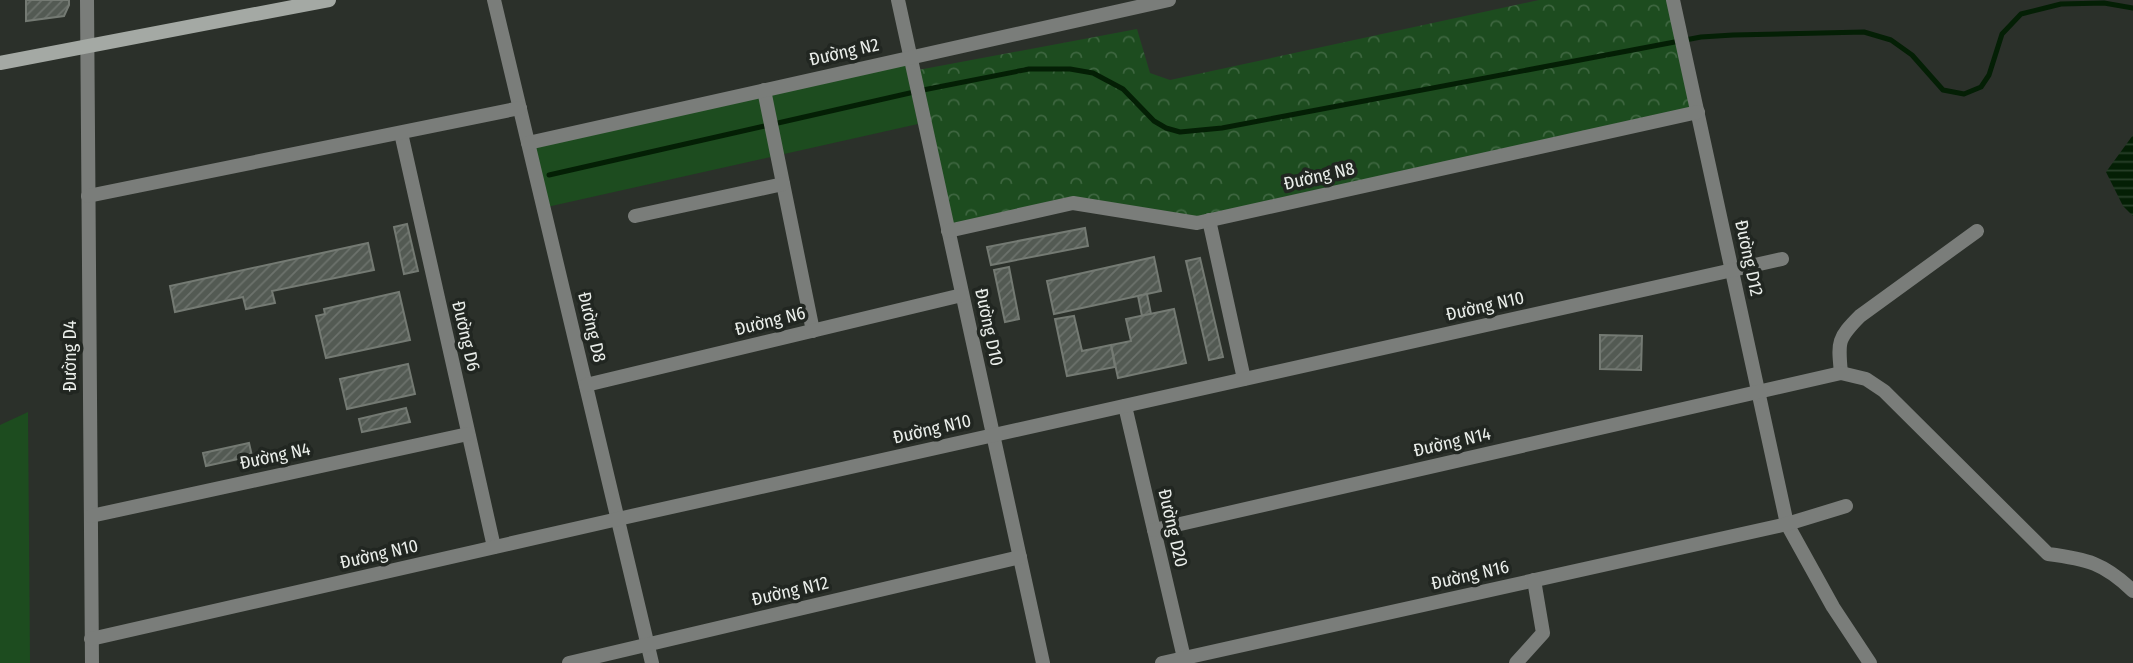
<svg xmlns="http://www.w3.org/2000/svg" width="2133" height="663" viewBox="0 0 2133 663" font-family="'Fira Sans Condensed',sans-serif">
<style>
.grass{fill:#1d4c1f}
.park{fill:url(#park-crowns)}
.water{fill:url(#water-rules)}
.lines{fill:none;stroke-linecap:round;stroke-linejoin:round}
.stream{stroke:#041f05;stroke-width:5}
.building{fill:url(#building-hatch);stroke:#747a73;stroke-width:2}
.street{stroke:#7a7d7a;stroke-width:14}
.secondary{stroke:#a4a9a4;stroke-width:14}
.labels{text-anchor:middle;dominant-baseline:central;stroke-width:7;stroke-linejoin:round;paint-order:stroke}
.street-label{font-size:18px;fill:#eaeeea;stroke:#212621}
</style>
<defs>
<pattern id="park-crowns" width="20" height="18" patternUnits="userSpaceOnUse" patternTransform="scale(1.75)"><rect width="20" height="18" fill="#1d4c1f"/><path d="M2 6a3 3 0 1 1 6 0M12 15a3 3 0 1 1 6 0" fill="none" stroke="#3e6640"/></pattern>
<pattern id="water-rules" width="6" height="5" patternUnits="userSpaceOnUse" patternTransform="scale(1.75)"><rect width="6" height="5" fill="#041f05"/><path d="M0 2.5h6" fill="none" stroke="#29402a"/></pattern>
<pattern id="building-hatch" width="6" height="6" patternUnits="userSpaceOnUse" patternTransform="scale(1.75)"><rect width="6" height="6" fill="#535a53"/><path d="M-1 1l2-2M0 6l6-6M5 7l2-2" fill="none" stroke="#6c726c"/></pattern>
</defs>
<rect width="100%" height="100%" fill="#2b302a"/>
<g class="grass">
<path d="M904 57 918 124 547 207 533 147Z"/>
<path d="M28 412 30 663H0V425Z"/>
</g>
<path class="park" d="M1539 0H1667L1691 107 1197 217 1072 197 953 225 918 70 1137 29 1150 73 1170 80Z"/>
<path class="water" d="M2133 135V216L2123 206 2106 172Z"/>
<g class="lines">
<path class="stream" d="M549 175 923 90 1029 69H1070L1093 73 1123 89 1154 121 1166 128 1180 132 1222 128 1701 37 1733 35 1864 32 1891 40 1912 55 1943 90 1964 94 1981 87 1989 75 2002 34 2021 14 2061 4 2104 3 2133 8"/>
</g>
<g class="building">
<path d="M26 0H69V5L64 16 26 21Z"/>
<path d="M407 224 418 271 404 274 394 227Z"/>
<path d="M1085 228 1088 246 991 265 987 247Z"/>
<path d="M368 243 374 270 272 291 275 303 246 309 243 297 175 312 170 286Z"/>
<path d="M1154 257 1161 291 1054 314 1047 281Z"/>
<path d="M1200 258 1223 357 1209 360 1186 261Z"/>
<path d="M1009 267 1019 319 1005 322 994 270Z"/>
<path d="M399 292 410 340 326 358 316 316 325 314 324 309Z"/>
<path d="M1147 294 1151 314 1142 316 1138 296Z"/>
<path d="M1174 309 1186 363 1118 378 1111 345 1131 341 1126 319Z"/>
<path d="M1074 316 1082 351 1111 345 1115 367 1067 376 1055 319Z"/>
<path d="M1600 335 1642 336 1641 370 1600 369Z"/>
<path d="M408 364 415 394 347 409 340 379Z"/>
<path d="M406 408 410 422 362 432 359 419Z"/>
<path d="M249 443 252 456 206 466 203 453Z"/>
</g>
<g class="lines">
<g class="street">
<path d="M87 0 92 663"/>
<path d="M494 0 652 663"/>
<path d="M898 0 1043 663"/>
<path d="M1673 0 1787 524 1833 607 1870 663"/>
<path d="M764 90 813 331"/>
<path d="M401 133 494 547"/>
<path d="M528 143 1169 0"/>
<path d="M88 196 520 108"/>
<path d="M635 216 783 184"/>
<path d="M1209 220 1244 379"/>
<path d="M948 231 1073 203 1197 223 1698 112"/>
<path d="M1841 373C1838 342 1837 339 1860 316L1977 231"/>
<path d="M586 385 962 295"/>
<path d="M1125 406 1184 658"/>
<path d="M91 516 468 434"/>
<path d="M1154 530 1841 373 1866 379 1884 391 2048 554C2087 559 2104 563 2133 591"/>
<path d="M91 639 618 519 1782 259"/>
<path d="M569 663 1020 557"/>
<path d="M1162 663 1787 524 1846 506"/>
<path d="M1516 663 1543 633 1534 580"/>
</g>
<path class="secondary" d="M0 63 329 0"/>
</g>
<g class="labels">
<g class="street-label">
<text transform="translate(844 52) rotate(-13)">Đường N2</text>
<text transform="translate(1319 176) rotate(-13)">Đường N8</text>
<text transform="translate(1749 258) rotate(78)">Đường D12</text>
<text transform="translate(1485 306) rotate(-13)">Đường N10</text>
<text transform="translate(770 321) rotate(-14)">Đường N6</text>
<text transform="translate(592 327) rotate(77)">Đường D8</text>
<text transform="translate(989 327) rotate(78)">Đường D10</text>
<text transform="translate(466 336) rotate(77)">Đường D6</text>
<text transform="translate(70 356) rotate(-90)">Đường D4</text>
<text transform="translate(932 429) rotate(-13)">Đường N10</text>
<text transform="translate(1452 442) rotate(-13)">Đường N14</text>
<text transform="translate(275 456) rotate(-12)">Đường N4</text>
<text transform="translate(1173 528) rotate(77)">Đường D20</text>
<text transform="translate(379 554) rotate(-13)">Đường N10</text>
<text transform="translate(1470 575) rotate(-13)">Đường N16</text>
<text transform="translate(790 591) rotate(-13)">Đường N12</text>
</g>
</g>
</svg>
